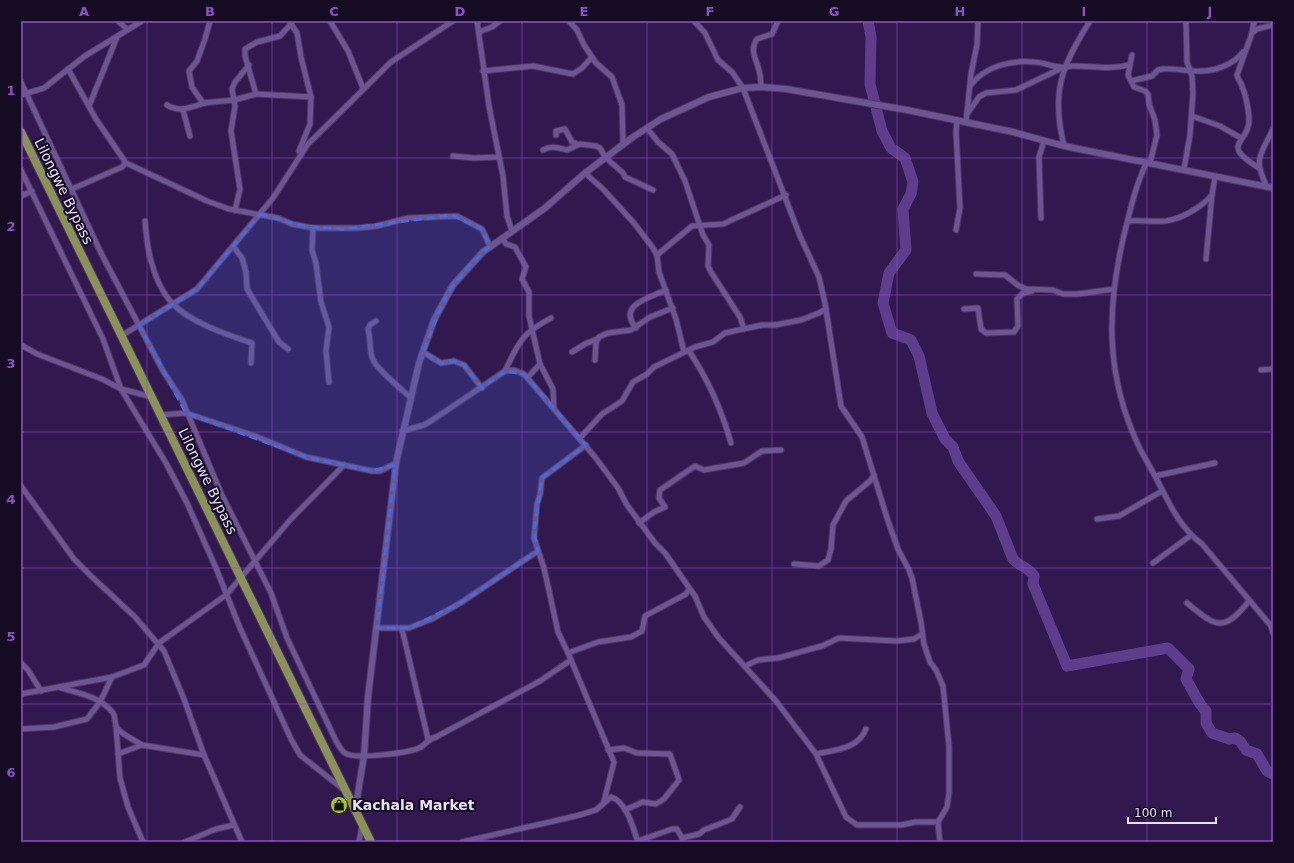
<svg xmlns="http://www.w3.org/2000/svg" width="1294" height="863" viewBox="0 0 1294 863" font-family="'DejaVu Sans',sans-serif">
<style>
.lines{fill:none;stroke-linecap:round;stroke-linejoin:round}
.river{stroke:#5e3e8c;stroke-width:11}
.minor-casing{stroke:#4c3664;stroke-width:7}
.tertiary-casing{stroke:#4c3664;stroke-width:8}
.primary-casing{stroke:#4c3664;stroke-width:10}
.minor{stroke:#6c5591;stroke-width:5}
.tertiary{stroke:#6c5591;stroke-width:6}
.primary{stroke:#8b9257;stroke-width:8}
.marked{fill:#466bdf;fill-opacity:0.2;stroke:#466bdf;stroke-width:3;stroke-dasharray:8 5;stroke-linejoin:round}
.grid{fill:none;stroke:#9150cb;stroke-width:1;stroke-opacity:0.55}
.labels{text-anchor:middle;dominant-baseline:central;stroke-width:4;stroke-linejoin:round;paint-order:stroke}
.street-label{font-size:14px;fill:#eae0fc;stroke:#150b23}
.poi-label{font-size:14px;font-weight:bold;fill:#eae0fc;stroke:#150b23;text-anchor:start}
.neatline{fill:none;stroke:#9150cb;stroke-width:1.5}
.grid-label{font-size:13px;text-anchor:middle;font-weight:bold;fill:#9150cb}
</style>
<rect width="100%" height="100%" fill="#311950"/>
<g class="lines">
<path class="river" d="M868 21 871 37 870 84 882 131 891 148 905 158 913 182 911 194 903 209 906 250 889 273 883 303 892 333 911 340 919 356 932 413 945 439 953 447 958 461 996 516 1013 559C1020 567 1029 567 1034 576L1033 584 1067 666 1168 648 1189 669 1186 679 1200 704 1206 711V723L1212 733 1229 739 1235 738 1240 741 1246 750 1257 754 1267 771 1273 774"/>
<g class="minor-casing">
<g id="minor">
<path d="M118 21 127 29"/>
<path d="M210 21 205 39 197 61 189 71 192 87 203 103 234 100 256 94 311 97"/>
<path d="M290 21 291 24 297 33 301 57 311 97 310 124 299 151"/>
<path d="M330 21 348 51 363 88"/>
<path d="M477 21 489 106 503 176 507 216 512 231"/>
<path d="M569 21 577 30 584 45 596 63 612 77 622 105 623 143"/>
<path d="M1254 21 1252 33 1237 75C1238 80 1241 82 1242 86 1246 96 1248 107 1249 117 1251 145 1217 142 1259 168"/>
<path d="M479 32 492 27 500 21"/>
<path d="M1252 33 1257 29 1273 25"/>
<path d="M1132 55 1128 75 1134 87 1145 91 1148 94 1149 104 1155 120 1157 135 1150 163"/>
<path d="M68 69 96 119 126 163 207 201 229 209 278 218 292 224 313 228H357L377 226 408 218 457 216 482 229 490 246"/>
<path d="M483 71 533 66 573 74 582 68 592 57"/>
<path d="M1131 81 1152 76 1158 70 1163 69C1176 68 1188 72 1201 71 1216 71 1234 64 1243 52"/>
<path d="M21 82 101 253 163 371 182 400 221 493 271 593 287 638 336 741C338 744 341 751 345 753 354 760 410 753 421 747 427 743 428 739 436 737L540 681 571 660"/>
<path d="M970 86C985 66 1010 60 1034 62 1043 62 1052 67 1061 67 1065 68 1069 66 1073 66 1092 66 1110 70 1128 65"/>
<path d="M761 87C761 80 760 73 758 67 755 56 750 50 757 39L772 34 778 21"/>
<path d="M256 94 245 56V49L257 42 280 36 291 24"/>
<path d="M21 95 44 88 85 56 142 21"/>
<path d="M167 105C180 113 191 107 205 103"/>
<path d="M89 106 117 37"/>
<path d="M183 110 190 136"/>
<path d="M967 114 979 97 986 93 1016 90 1062 68"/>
<path d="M1192 116 1220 126 1241 138"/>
<path d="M966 122 971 74 977 45 978 21"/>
<path d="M647 128 658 142 672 154 685 181 703 235 709 245 708 266 711 272 740 317 744 329"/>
<path d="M556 135V131L565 129 572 142 577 144"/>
<path d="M1064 146C1051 92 1061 67 1090 21"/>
<path d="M543 150C552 145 558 148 567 150L580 144 596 146 600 148 605 157 623 173 625 177 653 190"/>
<path d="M453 156 474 158 499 157"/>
<path d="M1147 162C1136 184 1131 207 1125 231 1106 308 1105 376 1140 449 1145 458 1150 467 1155 476 1169 502 1178 526 1202 544L1271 626 1273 633"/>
<path d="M1184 169 1190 135 1193 93 1192 76 1187 62 1186 21"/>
<path d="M21 170 103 339 121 389 166 463 187 503 216 568 240 628 291 739 300 755 343 789"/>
<path d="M585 173 603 189 634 223 653 248 657 255 659 272 676 319 684 352"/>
<path d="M1267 187C1253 158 1260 156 1273 129"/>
<path d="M72 189 122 167 126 163"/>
<path d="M21 196 32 191"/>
<path d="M235 210 240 189 231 131 235 106 232 89 235 82 249 65"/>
<path d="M1041 218 1039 157 1044 141"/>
<path d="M145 221C146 233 147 245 150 257 154 273 161 292 173 304 191 323 228 335 252 343L251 363"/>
<path d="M1128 221C1140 220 1154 222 1166 221 1181 219 1202 207 1212 195"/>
<path d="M313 228 312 250 316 263 321 302 329 327 326 351 329 382"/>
<path d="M956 230 960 208 956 132 957 120"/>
<path d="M502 238 506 244 515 247 526 267 522 279 529 292V316L540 364 553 389 554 409"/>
<path d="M233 246 242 258 246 272 247 289 279 342 288 349"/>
<path d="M657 255 692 226 723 224 786 195"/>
<path d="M1206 259 1212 195 1215 177"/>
<path d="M976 274 1005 275 1019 286 1027 289 1053 290 1063 294H1078L1114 289"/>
<path d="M964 309 978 308 981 329 986 333 1014 332 1018 326 1017 299 1023 293 1032 291"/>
<path d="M376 321 370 325 368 329C371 340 369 350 373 360 377 369 402 390 411 398"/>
<path d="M636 328C617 305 649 298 666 290"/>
<path d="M121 336 197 289 273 198 308 144 391 62 453 21"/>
<path d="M21 345 37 354 102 379 121 389 152 397"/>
<path d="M689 351C707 378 722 411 731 443"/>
<path d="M423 352 441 363 454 361 464 365 482 388"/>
<path d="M572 352 585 344 597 339"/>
<path d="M595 360 596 343 599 337 608 333 631 330 650 317 673 308"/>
<path d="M1261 370 1273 369"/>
<path d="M505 371C519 342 521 334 551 318"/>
<path d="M528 377 540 364"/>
<path d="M160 415 186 413 255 436 306 457 372 471H380L396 463"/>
<path d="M402 431 424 425 434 419 505 371 514 370 524 374 595 457 618 488 627 505 655 543 665 553 695 596 704 617 718 637 776 701 816 754 846 817 857 825H902L915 822H938L947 807 949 793V746L943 686 936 670 930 662 924 644 921 622 912 578 909 570 898 549 888 521 862 437 841 406 825 303 819 277 800 236 743 88 732 72 718 60 705 33 694 21"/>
<path d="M580 438 602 414 622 401 633 382 647 374 654 367 695 347 713 342 725 333 762 325H775L801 320 819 313 826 309"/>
<path d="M586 445 542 478 540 495 537 504 534 538 544 568 558 632 568 653 614 762 604 801"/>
<path d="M1155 476 1215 463"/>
<path d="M21 486 74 559 91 576 135 617 164 651 184 699 204 755 242 842"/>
<path d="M1097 519 1119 516 1162 491"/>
<path d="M639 523 654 512 665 507 659 498 660 490 695 466 704 470 744 463 762 451 781 450"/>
<path d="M1153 563 1190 536"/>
<path d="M794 564 819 566 828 560 831 549 833 525 846 501 870 481 874 475"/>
<path d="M1187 603C1215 626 1223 634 1249 601"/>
<path d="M377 628H409L432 619 462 602 538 551"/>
<path d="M402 629 428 739"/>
<path d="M568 653 598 642 631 637 642 631 645 616 686 594 689 589"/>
<path d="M21 663 28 670 41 691"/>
<path d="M745 666 758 660 778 658 822 646 839 638 897 641 914 639 922 634"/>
<path d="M61 688C79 693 101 697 113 713 116 717 114 723 117 728 122 735 135 740 142 745"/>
<path d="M21 694 112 677 144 665 159 643 226 595 291 519 344 465"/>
<path d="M116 726 120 778 128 807 143 842"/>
<path d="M21 729 54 727 87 719 100 702 112 677"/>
<path d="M608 750 624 748 637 753 670 754 679 780 664 799 656 804 643 802 625 810"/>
<path d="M118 754 142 745 204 755"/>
<path d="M816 754C836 750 858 749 866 729"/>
<path d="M938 822 940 842"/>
<path d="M638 841 672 829H677L682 838 699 834 704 830 727 821 732 819 740 807"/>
<path d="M185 842 216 829 234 825"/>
<path d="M359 842 362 825"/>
<path d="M462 842 576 816 596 810 611 797C627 802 633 828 638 842"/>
</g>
</g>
<g class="tertiary-casing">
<path id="tertiary" d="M355 811 364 756 368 697 396 463 419 363 434 320 453 285 483 252 545 208 585 173 633 137 661 119 709 97 743 88 761 87 786 89 907 110 1013 132 1064 146 1273 188"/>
</g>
<g class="primary-casing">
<path id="primary" d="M21 132 371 842"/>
</g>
<use href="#minor" class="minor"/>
<use href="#tertiary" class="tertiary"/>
<use href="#primary" class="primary"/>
</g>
<path class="marked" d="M260 214 303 226 343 229 452 215 482 229 490 246 469 266 446 295 423 352 441 363 454 361 464 365 482 388 505 371 524 374 586 445 542 478 534 532 538 551 462 602 409 628H377L395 465 372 471 306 457 186 413 139 325 197 289Z"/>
<path class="grid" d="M147 21V842M272 21V842M397 21V842M522 21V842M647 21V842M772 21V842M897 21V842M1022 21V842M1147 21V842M21 158H1273M21 295H1273M21 432H1273M21 568H1273M21 704H1273"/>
<defs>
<g id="shop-disc" transform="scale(0.9)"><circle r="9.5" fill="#a8c71c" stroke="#150b23"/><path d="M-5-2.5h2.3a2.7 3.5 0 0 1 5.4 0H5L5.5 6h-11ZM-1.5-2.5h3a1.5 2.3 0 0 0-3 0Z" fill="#111"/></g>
</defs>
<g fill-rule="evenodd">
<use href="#shop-disc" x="339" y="805"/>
</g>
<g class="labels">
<g class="street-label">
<text transform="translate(64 191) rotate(64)">Lilongwe Bypass</text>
<text transform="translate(208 481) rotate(64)">Lilongwe Bypass</text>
</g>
<g class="poi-label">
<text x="352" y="805">Kachala Market</text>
</g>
</g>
<rect width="1294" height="863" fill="none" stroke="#150b23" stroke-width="44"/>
<path d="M1128 817v6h88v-6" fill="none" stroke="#eae0fc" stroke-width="2"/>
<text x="1134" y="817" font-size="12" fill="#eae0fc" stroke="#150b23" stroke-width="3" paint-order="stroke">100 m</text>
<rect x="22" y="22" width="1250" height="819" class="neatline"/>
<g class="grid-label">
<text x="84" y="16">A</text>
<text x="210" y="16">B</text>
<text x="334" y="16">C</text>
<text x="460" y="16">D</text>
<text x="584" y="16">E</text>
<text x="710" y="16">F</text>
<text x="834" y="16">G</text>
<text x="960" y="16">H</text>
<text x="1084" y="16">I</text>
<text x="1210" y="16">J</text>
<text x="11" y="95">1</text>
<text x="11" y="231">2</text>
<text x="11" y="368">3</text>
<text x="11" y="504">4</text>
<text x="11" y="641">5</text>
<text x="11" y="777">6</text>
</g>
</svg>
